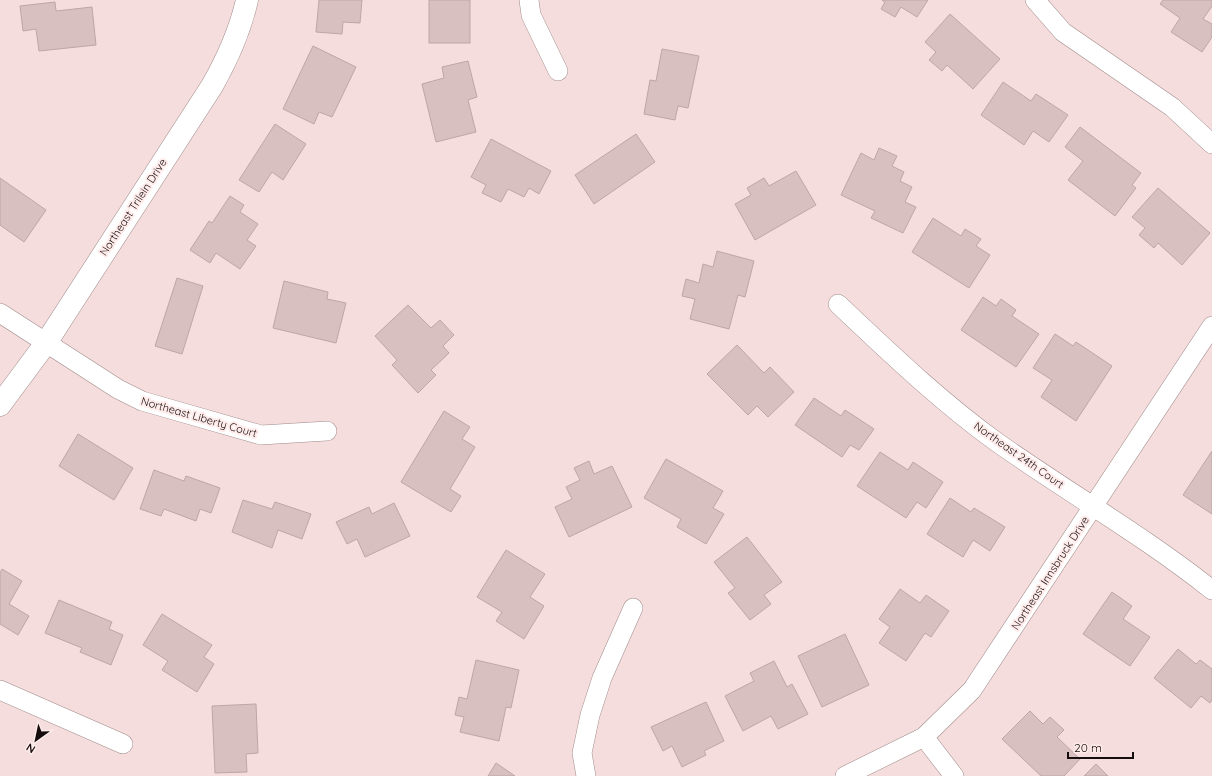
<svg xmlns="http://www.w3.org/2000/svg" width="1212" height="776" viewBox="0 0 1212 776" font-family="Quicksand,sans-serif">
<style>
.building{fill:#d7c0bf;stroke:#bda7a6}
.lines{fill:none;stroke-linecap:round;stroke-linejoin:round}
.minor-casing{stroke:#a08b8a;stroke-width:20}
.tertiary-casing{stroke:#a08b8a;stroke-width:23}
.minor{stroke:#fff;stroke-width:19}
.tertiary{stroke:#fff;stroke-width:22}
.labels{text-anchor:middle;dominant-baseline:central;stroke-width:4;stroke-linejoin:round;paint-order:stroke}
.street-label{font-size:11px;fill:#150d0d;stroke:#feebea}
</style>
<rect width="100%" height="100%" fill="#f4dddc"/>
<g class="building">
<path d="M319 0H362L360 23 343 22 342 34 316 32Z"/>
<rect x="429" y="0" width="41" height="43"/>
<path d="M882 0H928L917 17 901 7 895 17 881 9 885 2Z"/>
<path d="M1163 0H1212V6L1203 19 1212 24V37L1202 52 1171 32 1180 18 1160 4Z"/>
<path d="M55 2 56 11 92 7 96 45 39 51 36 29 23 31 20 6Z"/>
<path d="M950 14 1000 59 973 89 947 65 942 71 929 60 936 52 925 42Z"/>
<path d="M313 46 356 67 332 117 319 112 314 124 283 109Z"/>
<path d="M662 49 699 56 688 108 678 106 675 120 644 114 650 80 656 81Z"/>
<path d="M468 61 477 97 468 100 476 132 436 142 422 84 444 78 442 67Z"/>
<path d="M1003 82 1031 101 1036 94 1068 115 1049 142 1033 131 1024 145 981 115Z"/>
<path d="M275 124 306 144 283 180 272 172 259 192 239 180Z"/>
<path d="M1080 127 1141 173 1132 185 1136 188 1115 216 1068 180 1083 161 1065 147Z"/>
<path d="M636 134 655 162 594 204 575 175Z"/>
<path d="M491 139 551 171 539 194 529 188 524 197 508 189 501 202 482 193 486 185 471 177Z"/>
<path d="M879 148 897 156 892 166 904 172 900 181 912 187 905 202 916 207 903 233 871 218 875 211 841 195 861 153 874 160Z"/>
<path d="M796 171 816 205 755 240 735 204 751 195 747 188 764 178 769 186Z"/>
<path d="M0 178 46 210 24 242 0 225Z"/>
<path d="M1158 188 1210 233 1182 265 1158 243 1154 248 1139 235 1145 228 1132 217Z"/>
<path d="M230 196 244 205 240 212 258 224 247 240 256 246 240 269 216 253 210 263 190 250 209 221 212 223Z"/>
<path d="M933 218 961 236 965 229 981 239 976 246 990 255 969 288 912 252Z"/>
<path d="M717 251 754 261 745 297 738 295 729 329 690 319 695 299 682 296 686 279 699 283 703 264 713 267Z"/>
<path d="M177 278 203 286 182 354 155 346Z"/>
<path d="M284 281 328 292 327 299 346 303 336 343 273 328Z"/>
<path d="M983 297 996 306 1001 299 1016 310 1012 316 1039 334 1016 367 961 330Z"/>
<path d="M408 305 431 328 440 320 454 335 443 346 449 353 431 370 436 375 418 393 392 365 397 360 375 336Z"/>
<path d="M1055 334 1073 346 1076 342 1112 366 1076 421 1041 397 1052 380 1033 368Z"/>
<path d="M737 345 764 373 770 367 794 392 768 417 757 406 748 415 707 374Z"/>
<path d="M814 398 841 416 845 410 874 429 859 450 850 445 842 457 795 425Z"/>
<path d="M444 411 470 427 462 439 475 447 450 489 461 496 451 512 401 482Z"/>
<path d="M78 434 133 468 114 500 59 466Z"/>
<path d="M1212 451V514L1183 495Z"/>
<path d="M880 452 908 470 913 462 943 482 926 508 917 502 906 518 857 486Z"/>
<path d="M666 459 723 491 713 508 724 514 706 544 677 527 681 519 644 498Z"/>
<path d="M589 461 594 474 612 466 632 507 569 537 555 507 572 499 566 487 580 480 574 468Z"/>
<path d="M154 470 184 481 186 476 220 488 211 513 200 509 196 521 164 509 161 516 140 509Z"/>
<path d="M950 498 971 512 974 508 1005 527 990 551 973 540 963 557 927 534Z"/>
<path d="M243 500 272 509 275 502 311 514 302 539 278 530 272 548 232 532Z"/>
<path d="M394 503 410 536 365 557 357 539 347 544 336 522 369 507 372 514Z"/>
<path d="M747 537 782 582 764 595 771 604 750 620 728 593 735 588 714 562Z"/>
<path d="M506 550 545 574 530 597 544 606 524 639 496 621 502 612 477 597Z"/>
<path d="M2 569 22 581 9 604 29 616 18 635 0 624V573Z"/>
<path d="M900 589 920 603 926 595 949 611 931 637 925 633 906 661 879 643 890 627 879 619Z"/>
<path d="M1112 592 1132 606 1123 619 1150 637 1130 666 1083 634Z"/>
<path d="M59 600 112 622 109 629 123 635 111 665 80 652 82 648 45 633Z"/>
<path d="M162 614 212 645 204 657 214 664 197 692 162 670 168 661 143 645Z"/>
<path d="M845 634 869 685 822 707 798 656Z"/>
<path d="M1178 649 1196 664 1200 660 1212 669V700L1210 703 1201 696 1191 708 1154 678Z"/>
<path d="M476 660 519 670 511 708 506 707 499 741 460 732 464 717 455 715 459 697 467 699Z"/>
<path d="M774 661 787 687 792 684 808 714 778 729 771 716 743 731 725 696 754 681 750 673Z"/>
<path d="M706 702 724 741 704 751 706 755 682 767 672 746 663 751 651 727Z"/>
<path d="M256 704 258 753 246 754 247 772 215 773 212 706Z"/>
<path d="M1030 711 1043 724 1050 717 1064 730 1057 737 1080 759 1064 776H1041L1002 739Z"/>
<path d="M496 763 515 776H488Z"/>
<path d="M1096 764 1108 776H1084Z"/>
</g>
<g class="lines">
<g class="minor-casing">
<g id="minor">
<path d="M529 0 531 15 558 71"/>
<path d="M1035 0 1063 32 1172 107 1212 144"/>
<path d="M838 304C890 353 941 402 998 443 1069 493 1144 536 1212 590"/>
<path d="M0 313 118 389 142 401 261 435 327 431"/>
<path d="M0 690 123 744"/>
<path d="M924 737 954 776"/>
<path d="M586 776 582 753 590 715 602 678 633 608"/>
<path d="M845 776 924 737 972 690 1212 326"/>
</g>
</g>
<g class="tertiary-casing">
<path id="tertiary" d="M0 405 46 343 212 86C228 58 240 31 247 0"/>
</g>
<use href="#minor" class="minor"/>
<use href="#tertiary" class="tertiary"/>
</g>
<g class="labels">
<g class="street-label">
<text transform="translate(133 207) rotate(-57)">Northeast Trilein Drive</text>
<text transform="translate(199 417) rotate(16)">Northeast Liberty Court</text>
<text transform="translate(1019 455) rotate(35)">Northeast 24th Court</text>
<text transform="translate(1050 573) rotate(-57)">Northeast Innsbruck Drive</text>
</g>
</g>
<g transform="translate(36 740) rotate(213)" stroke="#feebea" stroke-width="3" paint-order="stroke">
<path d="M0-3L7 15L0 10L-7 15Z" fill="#150d0d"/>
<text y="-6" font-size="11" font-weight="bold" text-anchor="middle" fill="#150d0d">N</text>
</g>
<path d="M1068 752v6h65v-6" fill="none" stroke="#150d0d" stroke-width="2"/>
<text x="1074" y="752" font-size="12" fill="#150d0d" stroke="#feebea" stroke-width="3" paint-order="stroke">20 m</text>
</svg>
